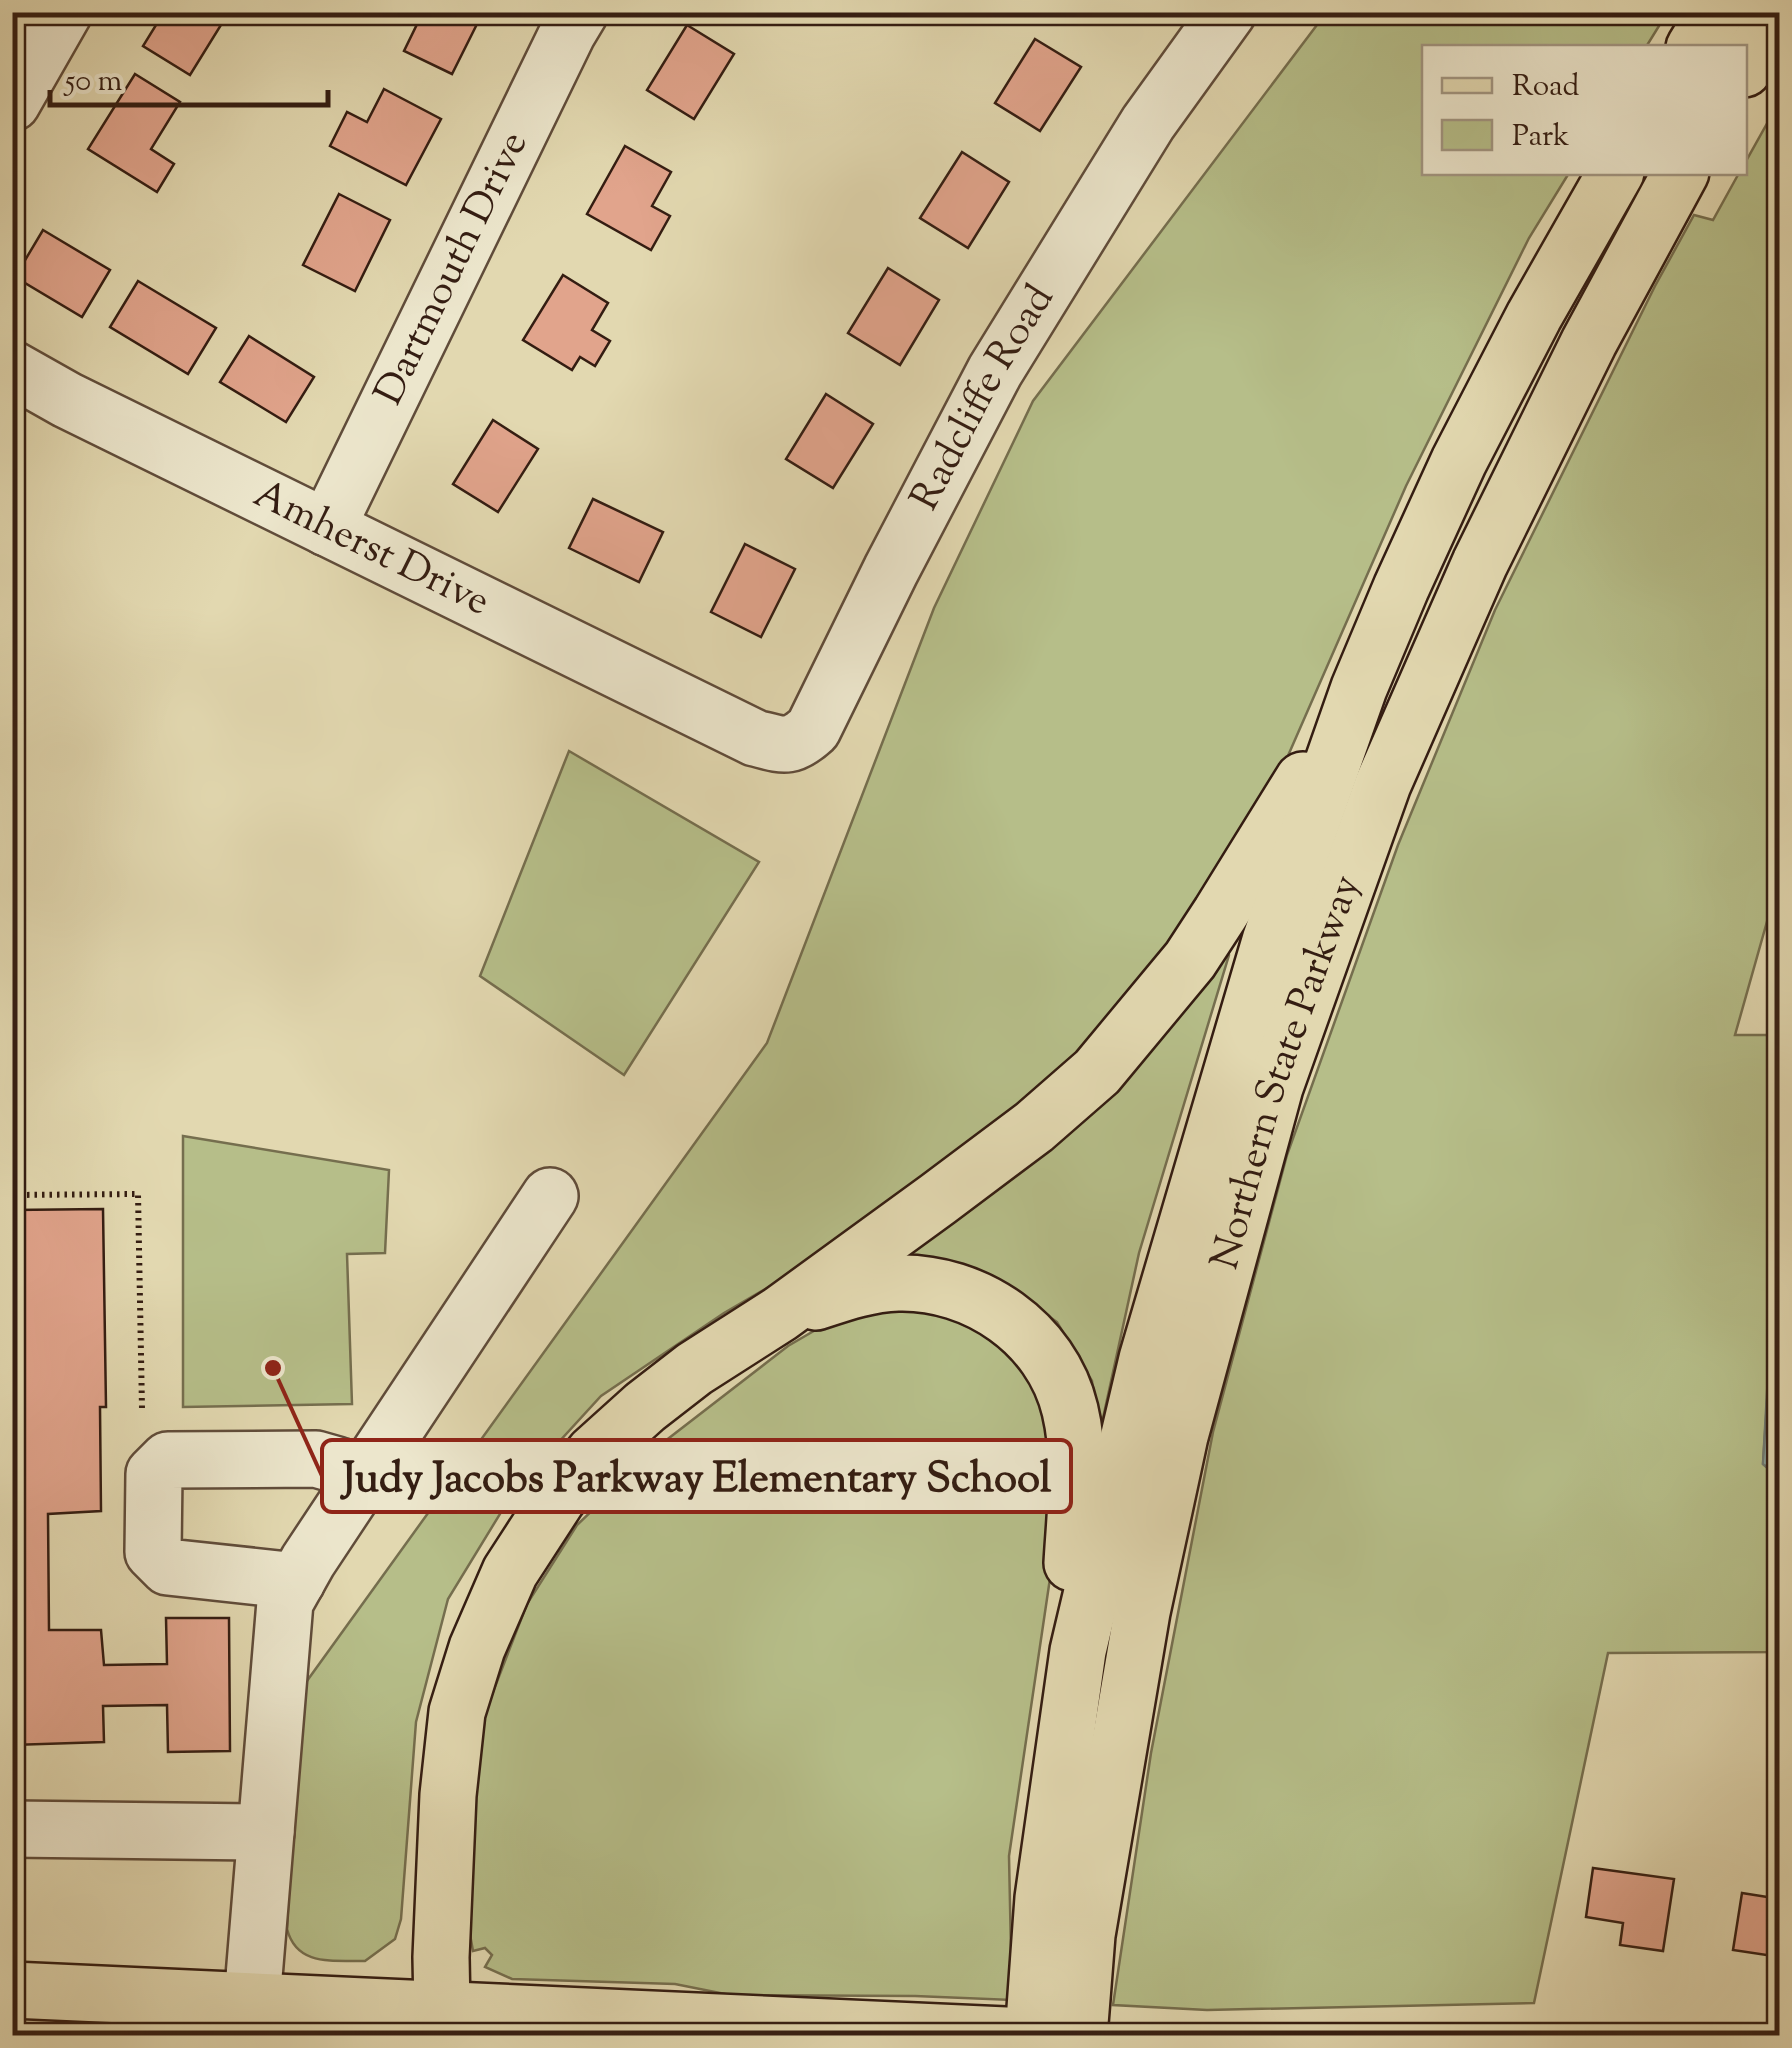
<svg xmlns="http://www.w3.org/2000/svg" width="1792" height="2048" viewBox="0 0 1792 2048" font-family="'Sorts Mill Goudy',serif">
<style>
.green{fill:#b6be89;stroke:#756e4e;stroke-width:2.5}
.water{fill:#96b8b3;stroke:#6f7a73;stroke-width:2.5}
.building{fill:#e1a48c;stroke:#341d12;stroke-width:2.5}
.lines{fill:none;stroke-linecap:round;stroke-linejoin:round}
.minor-casing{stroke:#604c3a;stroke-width:60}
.major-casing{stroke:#341d12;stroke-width:60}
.highway-casing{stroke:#341d12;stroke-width:60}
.path{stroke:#341d12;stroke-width:6;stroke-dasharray:2.5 5;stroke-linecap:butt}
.minor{stroke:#ece6cc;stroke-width:55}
.major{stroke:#e2d8b0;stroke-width:55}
.highway{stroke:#e2d8b0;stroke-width:55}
.labels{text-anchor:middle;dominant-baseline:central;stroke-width:9;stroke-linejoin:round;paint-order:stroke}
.street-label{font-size:40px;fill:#341d12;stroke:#ece6cc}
.leader{fill:none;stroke:#8f2418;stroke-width:4}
.callout-dot{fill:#8f2418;stroke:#ece6cc;stroke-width:4}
.callout{fill:#ece6cc;stroke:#8f2418;stroke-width:4}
.callout-label{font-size:42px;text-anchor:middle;font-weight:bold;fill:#341d12}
</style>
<rect width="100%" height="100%" fill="#e2d8b0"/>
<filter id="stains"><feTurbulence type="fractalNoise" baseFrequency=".002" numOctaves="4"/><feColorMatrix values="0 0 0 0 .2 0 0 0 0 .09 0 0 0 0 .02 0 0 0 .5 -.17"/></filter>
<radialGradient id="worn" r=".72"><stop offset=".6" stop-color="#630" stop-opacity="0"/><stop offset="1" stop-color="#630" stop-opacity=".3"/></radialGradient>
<g class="green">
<path d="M1326 13H1667L1646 47 1424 48V172L1569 173 1529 238 1406 486 1266 806 1093 1050 848 1241 724 1313 601 1396 514 1491 448 1599 416 1722 401 1919 395 1939 365 1961C333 1960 297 1967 287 1929L299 1692 767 1043 934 608 1033 401Z"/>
<path d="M1779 102V879L1735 1035H1779L1780 1341 1771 1340 1763 1464 1779 1478V1652L1608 1653 1534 2003 1207 2010 1113 2005 1151 1753 1213 1432 1287 1155 1398 845 1495 610 1655 286 1694 215 1713 220 1739 173 1744 172 1745 163Z"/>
<path d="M569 751 759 862 624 1075 480 976Z"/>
<path d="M1219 944 1229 955 1139 1253 1098 1441 1092 1381 1057 1322 996 1279 893 1259Z"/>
<path d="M183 1136 389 1170 385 1253 347 1254 352 1404 183 1407Z"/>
<path d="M920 1303 980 1323 1028 1360 1066 1470 1009 1856 1012 2000 915 1996 730 1995 675 1984 512 1979 485 1967 492 1955 485 1948 473 1951 469 1929V1823L486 1710 527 1604 577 1525 660 1445 788 1346 855 1307Z"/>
</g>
<path class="water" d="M1770 1340 1779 1341V1478L1763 1464Z"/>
<g class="building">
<path d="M164 12H229L190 75 143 46Z"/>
<path d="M423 12H483L452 74 404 51Z"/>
<path d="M687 25 734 54 694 119 647 90Z"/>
<path d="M1035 39 1081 67 1040 131 995 103Z"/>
<path d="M135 74 180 102 151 149 174 164 157 192 88 149Z"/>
<path d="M384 89 441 119 406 185 330 146 347 112 367 122Z"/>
<path d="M625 146 671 172 652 206 670 216 651 250 587 214Z"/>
<path d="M962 152 1009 182 968 248 920 218Z"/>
<path d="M339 194 390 220 355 291 303 265Z"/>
<path d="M43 230 110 270 82 317 15 277Z"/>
<path d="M888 268 939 300 900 365 848 333Z"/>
<path d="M563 275 608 303 592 330 610 341 595 366 580 357 572 370 523 340Z"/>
<path d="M138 281 216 328 188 374 110 327Z"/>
<path d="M249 336 314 377 286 422 220 382Z"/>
<path d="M826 394 873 424 833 488 786 459Z"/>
<path d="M493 420 538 449 498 512 453 484Z"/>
<path d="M593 499 663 532 639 582 569 548Z"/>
<path d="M745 544 795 569 761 637 711 612Z"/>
<path d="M103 1209 106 1407H100L101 1511 48 1514 49 1630H101L104 1665 167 1664 166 1618H229L230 1751 168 1752 167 1705 103 1706 104 1742 12 1745V1210Z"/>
<path d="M1593 1868 1674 1879 1663 1951 1620 1945 1623 1923 1586 1917Z"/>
<path d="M1742 1893 1780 1899V1957L1733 1950Z"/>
</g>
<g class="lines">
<g class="minor-casing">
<g id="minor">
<path d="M12 103 64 12"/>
<path id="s1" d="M12 369 67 400 755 738C783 745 790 750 813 729L891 570 995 371 1148 123 1228 12"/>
<path id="s2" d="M327 528 568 32 580 12"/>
<path d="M297 1581 168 1567 153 1552 154 1474 168 1460 316 1459 337 1465 364 1477"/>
<path d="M12 1829 266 1832"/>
<path d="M252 2001 285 1602 308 1561 550 1196"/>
</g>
</g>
<g class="major-casing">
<path id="major" d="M12 1990 1029 2036"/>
</g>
<g class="highway-casing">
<g id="highway">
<path d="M1694 48 1716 12"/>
<path d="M1744 69 1780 13"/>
<path d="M816 1302C843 1293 869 1284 898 1283 975 1281 1052 1333 1070 1410 1082 1460 1075 1512 1072 1563"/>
<path d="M442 2009 441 1957 448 1795 457 1712 477 1648 510 1572 558 1498 594 1453 645 1407 694 1369 780 1314 938 1199 1034 1127 1097 1072 1190 960 1220 914 1303 780"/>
<path d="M1033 2036 1043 1898 1078 1651 1147 1359 1270 941 1359 688 1401 588 1459 461 1534 316 1616 172"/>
<path id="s3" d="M1079 2036 1087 1935 1142 1612 1180 1436 1275 1087 1383 784 1480 563 1589 342 1681 172"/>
</g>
</g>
<path class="path" d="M12 1195 138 1194 142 1409"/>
<use href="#minor" class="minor"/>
<use href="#major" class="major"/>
<use href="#highway" class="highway"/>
</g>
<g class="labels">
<g class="street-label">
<text stroke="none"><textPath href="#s2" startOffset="288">Dartmouth Drive</textPath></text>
<text stroke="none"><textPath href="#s1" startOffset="1265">Radcliffe Road</textPath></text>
<text stroke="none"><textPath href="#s1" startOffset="402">Amherst Drive</textPath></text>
<text stroke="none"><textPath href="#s3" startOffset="988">Northern State Parkway</textPath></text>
</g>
</g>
<path class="leader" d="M273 1368L322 1476"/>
<circle class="callout-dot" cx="273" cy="1368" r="10"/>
<rect class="callout" x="322" y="1440" width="749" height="72" rx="10"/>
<g class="callout-label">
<text x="697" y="1491">Judy Jacobs Parkway Elementary School</text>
</g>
<rect width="1792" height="2048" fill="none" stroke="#e2d8b0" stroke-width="50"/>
<rect x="15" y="15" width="1762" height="2018" fill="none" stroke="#341d12" stroke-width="5"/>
<rect x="25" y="25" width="1742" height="1998" fill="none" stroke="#341d12" stroke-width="2.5"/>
<rect x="1422" y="45" width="325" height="130" fill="#ece6cc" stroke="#a29682" stroke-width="2.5"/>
<rect x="1442" y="78" width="50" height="15" fill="#e2d8b0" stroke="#a29682" stroke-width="2.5"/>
<text x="1512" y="95" font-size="30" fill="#341d12">Road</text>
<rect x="1442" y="120" width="50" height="30" fill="#b6be89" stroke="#a29682" stroke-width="2.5"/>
<text x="1512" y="145" font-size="30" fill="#341d12">Park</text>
<path d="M50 90v15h278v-15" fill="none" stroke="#341d12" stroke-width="5"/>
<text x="65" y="90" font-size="30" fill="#341d12" stroke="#ece6cc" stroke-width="8" paint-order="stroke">50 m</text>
<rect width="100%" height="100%" filter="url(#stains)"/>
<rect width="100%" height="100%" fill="url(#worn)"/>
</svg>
